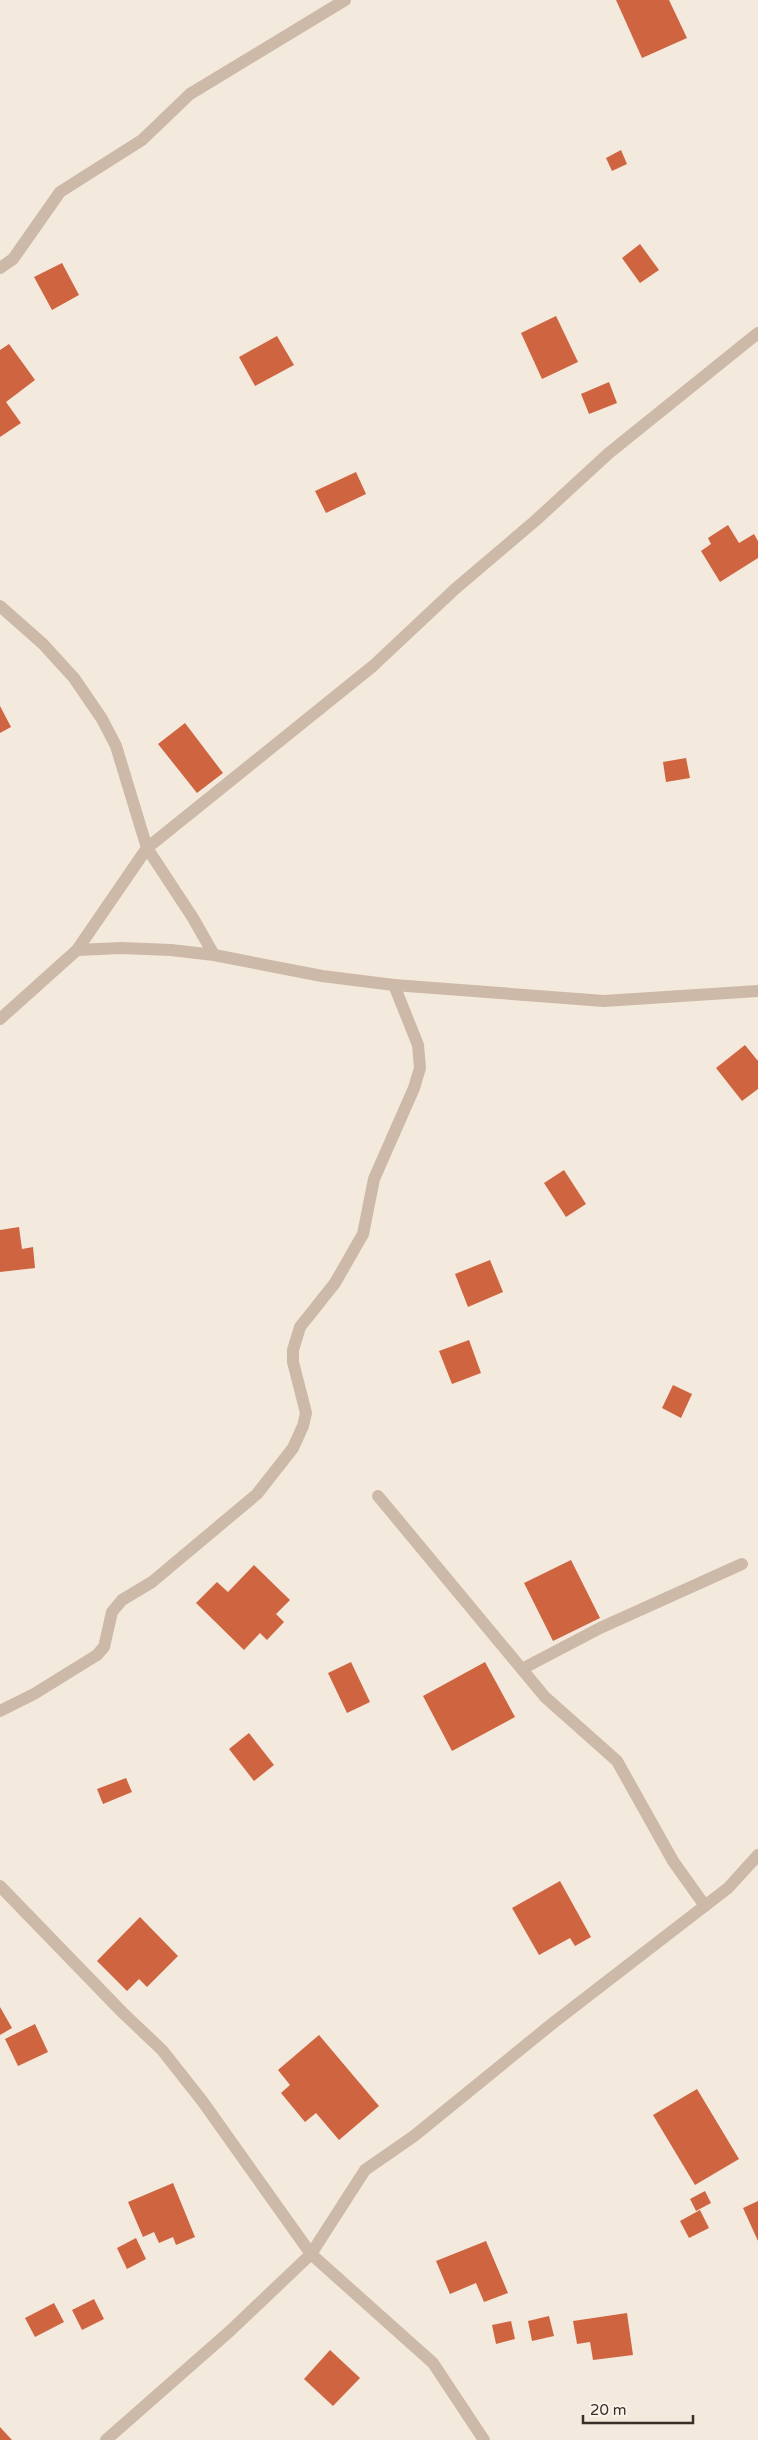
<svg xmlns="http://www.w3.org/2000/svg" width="758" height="2440" viewBox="0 0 758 2440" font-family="'Varela Round',sans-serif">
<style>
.building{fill:#cf6540}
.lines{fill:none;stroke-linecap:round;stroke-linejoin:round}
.street{stroke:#cdb9a7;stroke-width:12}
</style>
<rect width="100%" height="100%" fill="#f4e9dd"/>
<g class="building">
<path d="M616 0H669L687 38 642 58Z"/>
<path d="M621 150 627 164 612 171 606 158Z"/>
<path d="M640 244 659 270 640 283 622 258Z"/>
<path d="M62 263 79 295 52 310 34 277Z"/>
<path d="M556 316 578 362 542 379 521 333Z"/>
<path d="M277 336 294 365 255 386 239 357Z"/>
<path d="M9 344 35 380 6 402 21 423 0 437V350Z"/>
<path d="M609 382 617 403 589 414 581 394Z"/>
<path d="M356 472 366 494 326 513 315 491Z"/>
<path d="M728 525 739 543 754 534 758 541V558L720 582 701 551 711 544 708 538Z"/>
<path d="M0 706 11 727 0 733Z"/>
<path d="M185 723 223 773 197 793 158 744Z"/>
<path d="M686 758 690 778 666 782 663 762Z"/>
<path d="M745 1045 758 1061V1089L742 1101 716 1068Z"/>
<path d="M564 1170 586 1204 566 1217 544 1183Z"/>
<path d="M19 1227 22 1249 33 1247 35 1268 0 1272V1230Z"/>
<path d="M490 1260 503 1292 468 1307 455 1274Z"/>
<path d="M469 1340 481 1373 452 1384 439 1351Z"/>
<path d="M673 1385 692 1394 681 1418 662 1408Z"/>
<path d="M571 1560 600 1618 553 1641 524 1583Z"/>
<path d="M254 1565 290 1600 276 1614 284 1622 267 1640 260 1633 244 1650 196 1603 217 1582 228 1592Z"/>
<path d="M351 1662 370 1702 347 1713 328 1673Z"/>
<path d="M485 1662 515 1717 452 1751 423 1696Z"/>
<path d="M249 1733 274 1765 254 1781 229 1749Z"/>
<path d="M126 1778 132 1792 103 1804 97 1789Z"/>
<path d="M560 1881 591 1937 575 1946 570 1938 539 1955 512 1908Z"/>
<path d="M140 1917 178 1956 147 1987 139 1979 127 1991 97 1961Z"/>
<path d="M0 2007 12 2028 0 2035Z"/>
<path d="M35 2024 48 2052 18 2066 5 2039Z"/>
<path d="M319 2035 379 2106 339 2140 316 2113 305 2122 281 2093 290 2085 278 2070Z"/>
<path d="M697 2089 739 2159 695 2185 653 2115Z"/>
<path d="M173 2183 195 2237 176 2245 173 2237 159 2243 154 2232 143 2237 128 2202Z"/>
<path d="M705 2191 711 2203 696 2211 690 2199Z"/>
<path d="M758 2201V2241L743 2208Z"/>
<path d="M700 2210 709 2228 689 2238 680 2221Z"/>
<path d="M136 2238 146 2259 127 2269 117 2248Z"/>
<path d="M486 2241 508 2293 484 2302 476 2283 450 2294 436 2261Z"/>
<path d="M94 2299 104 2319 82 2330 72 2310Z"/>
<path d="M54 2303 64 2322 35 2337 25 2318Z"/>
<path d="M627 2313 633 2355 593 2360 590 2342 577 2344 573 2321Z"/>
<path d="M549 2316 554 2336 532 2341 528 2321Z"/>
<path d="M511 2321 515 2339 496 2344 492 2325Z"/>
<path d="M330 2350 360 2378 333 2406 304 2379Z"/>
<path d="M0 2427 12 2440H0Z"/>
</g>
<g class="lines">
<g class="street">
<path d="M0 268 13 259 60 192 142 140 190 94 345 0"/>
<path d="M0 606 43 644 74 678 102 719 116 746 147 848 193 918 214 955"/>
<path d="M77 950 121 948 171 950 214 955 322 976 394 985 604 1001 758 991"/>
<path d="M0 1019 77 950 147 848 373 666 455 589 535 521 609 453 758 333"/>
<path d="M378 1496 545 1697 617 1761 673 1861 705 1906"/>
<path d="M522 1669 600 1628 742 1564"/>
<path d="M0 1711 34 1694 97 1655 104 1647 112 1612 122 1600 152 1582 257 1494 293 1448 303 1426 306 1413 293 1362V1350L300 1327 335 1283 363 1234 374 1179 414 1088 420 1068 418 1045 394 985"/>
<path d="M0 1886 122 2012 162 2050 203 2102 311 2254 433 2363 484 2440"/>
<path d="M106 2440 230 2331 311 2254 365 2170 414 2136 553 2023 728 1888 758 1855"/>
</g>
</g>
<path d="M583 2415v8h110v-8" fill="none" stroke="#392e28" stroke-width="2.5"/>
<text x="590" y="2415" font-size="15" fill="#392e28" stroke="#fbf3ea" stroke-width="4" paint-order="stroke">20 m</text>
</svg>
